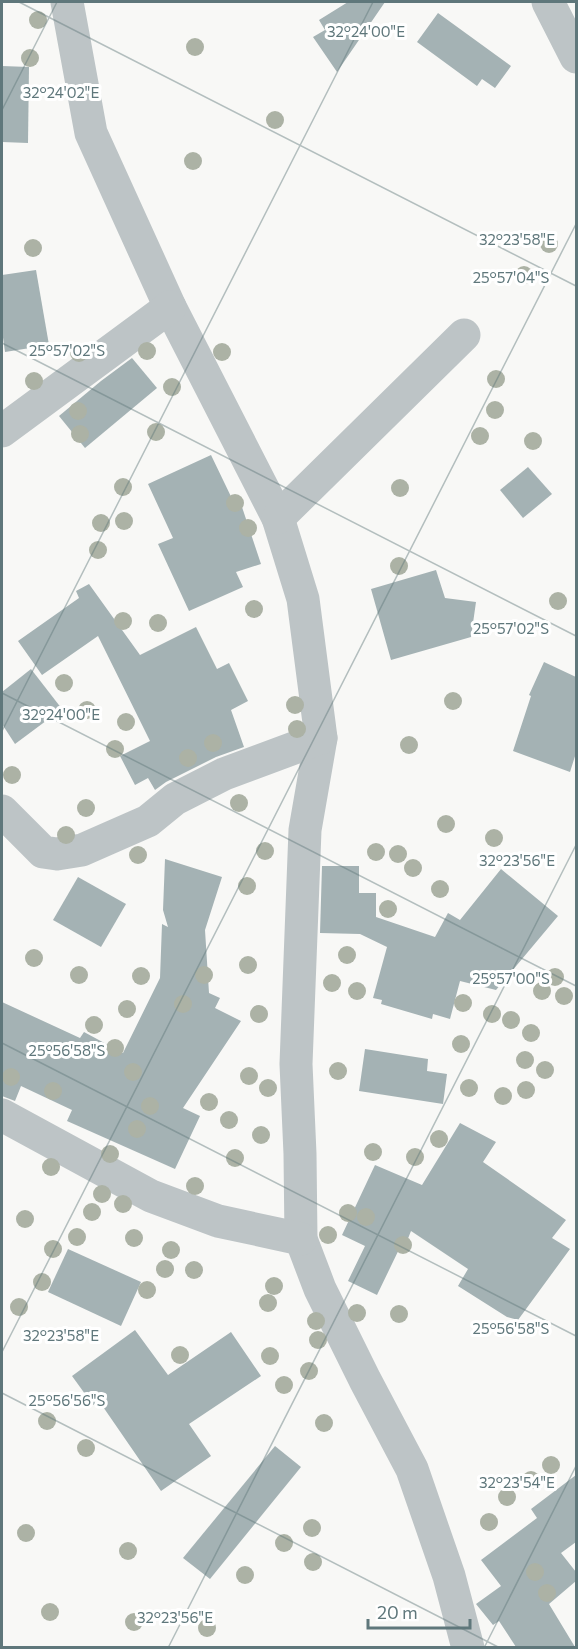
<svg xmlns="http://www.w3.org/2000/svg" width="578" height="1649" viewBox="0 0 578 1649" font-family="Commissioner,sans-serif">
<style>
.building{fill:#a4b2b4}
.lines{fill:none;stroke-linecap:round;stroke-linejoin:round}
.street{stroke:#bdc4c6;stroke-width:33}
.tree{fill:#acb2a5}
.ticks{fill:none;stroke:#5f777b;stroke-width:1.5;stroke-opacity:0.45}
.ticks-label{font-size:15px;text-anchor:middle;fill:#5f777b;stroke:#fff;stroke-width:6;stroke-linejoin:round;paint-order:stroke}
</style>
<rect width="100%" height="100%" fill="#f8f8f6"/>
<g class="building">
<path d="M348 2H385L337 72 313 37 325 30 319 20Z"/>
<path d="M438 13 511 66 495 88 482 79 477 86 417 42Z"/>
<path d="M2 66 29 67 28 143 2 142Z"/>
<path d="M36 270 49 345 5 352 2 330V275Z"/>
<path d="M132 358 157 388 85 448 59 416 101 381Z"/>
<path d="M211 455 237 509 242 507 261 564 236 572 243 587 189 611 158 544 173 538 148 484Z"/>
<path d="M528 467 552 494 523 518 500 490Z"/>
<path d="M436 570 445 598 476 602 471 637 391 660 371 589Z"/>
<path d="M89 584 140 655 196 627 217 669 229 663 248 701 231 710 244 747 216 757 166 782 155 790 148 778 135 785 120 756 150 741 98 636 42 675 18 641 79 598 76 591Z"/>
<path d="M544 662 576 677V753L570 772 513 751 531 696 529 695Z"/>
<path d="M31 669 62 709 15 744 2 724V692Z"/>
<path d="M165 859 222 877 205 930 209 993 220 998 215 1008 241 1021 183 1108 200 1116 175 1169 67 1121 72 1110 21 1086 15 1101 2 1096V1002L80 1038 84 1032 123 1053 160 978 162 924 168 927 163 910Z"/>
<path d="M322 866H359V893H376V917L435 937 448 913 460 920 501 869 558 916 496 990 460 981 450 1019 433 1014 432 1019 381 1004 382 1000 373 998 387 947 360 934 320 933Z"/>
<path d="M78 877 126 904 101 947 53 920Z"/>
<path d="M365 1049 428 1059 427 1071 447 1074 443 1104 359 1091Z"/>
<path d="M460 1123 496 1142 483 1162 566 1220 552 1238 570 1249 518 1320 507 1317 458 1286 468 1269 411 1231 407 1241 404 1239 377 1295 348 1281 365 1246 342 1235 375 1165 422 1185Z"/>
<path d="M68 1249 141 1282 121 1326 48 1292Z"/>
<path d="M135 1330 168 1375 231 1332 261 1376 189 1424 211 1456 161 1491 99 1401 93 1405 72 1376Z"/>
<path d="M275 1446 301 1467 210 1579 183 1558Z"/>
<path d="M576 1475V1542L561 1553 576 1572V1581L549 1604 575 1647H516L499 1621 493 1625 476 1604 501 1586 481 1560 537 1518 531 1509Z"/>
</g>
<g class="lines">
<g class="street">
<path d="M67 2 91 133 170 307 278 518 303 599 321 738 305 830 296 1064 300 1154 301 1239 320 1289 365 1380 412 1469 449 1576 468 1648"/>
<path d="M548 2 576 57"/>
<path d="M2 431 170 307"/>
<path d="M278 518 464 335"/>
<path d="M2 811 43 852 57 854 82 850 148 821 175 799 224 774 321 738"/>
<path d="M2 1115 151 1196 218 1221 301 1239"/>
</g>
</g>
<g class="tree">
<circle cx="38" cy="20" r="9"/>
<circle cx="195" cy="47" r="9"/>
<circle cx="30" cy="58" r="9"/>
<circle cx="275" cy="120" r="9"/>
<circle cx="193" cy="161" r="9"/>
<circle cx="549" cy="244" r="9"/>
<circle cx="33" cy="248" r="9"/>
<circle cx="524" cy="275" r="9"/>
<circle cx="147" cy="351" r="9"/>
<circle cx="222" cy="352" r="9"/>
<circle cx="79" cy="353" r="9"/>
<circle cx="496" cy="379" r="9"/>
<circle cx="34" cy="381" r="9"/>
<circle cx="172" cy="387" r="9"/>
<circle cx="495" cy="410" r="9"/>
<circle cx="78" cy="411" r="9"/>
<circle cx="156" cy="432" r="9"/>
<circle cx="80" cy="434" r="9"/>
<circle cx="480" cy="436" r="9"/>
<circle cx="533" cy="441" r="9"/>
<circle cx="123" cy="487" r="9"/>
<circle cx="400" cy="488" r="9"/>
<circle cx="235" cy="503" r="9"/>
<circle cx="124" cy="521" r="9"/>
<circle cx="101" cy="523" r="9"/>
<circle cx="248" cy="528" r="9"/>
<circle cx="98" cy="550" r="9"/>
<circle cx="399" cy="566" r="9"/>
<circle cx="558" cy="601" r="9"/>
<circle cx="254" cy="609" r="9"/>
<circle cx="123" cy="621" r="9"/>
<circle cx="158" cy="623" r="9"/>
<circle cx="64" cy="683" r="9"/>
<circle cx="453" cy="701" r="9"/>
<circle cx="295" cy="705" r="9"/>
<circle cx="87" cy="710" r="9"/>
<circle cx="126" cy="722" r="9"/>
<circle cx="297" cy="729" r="9"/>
<circle cx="213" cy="743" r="9"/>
<circle cx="409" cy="745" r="9"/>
<circle cx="115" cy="749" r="9"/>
<circle cx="188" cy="758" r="9"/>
<circle cx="12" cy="775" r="9"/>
<circle cx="239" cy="803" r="9"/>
<circle cx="86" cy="808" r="9"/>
<circle cx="446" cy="824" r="9"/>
<circle cx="66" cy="835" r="9"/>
<circle cx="494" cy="838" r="9"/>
<circle cx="265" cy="851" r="9"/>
<circle cx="376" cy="852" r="9"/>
<circle cx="398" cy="854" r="9"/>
<circle cx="138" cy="855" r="9"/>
<circle cx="413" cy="868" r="9"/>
<circle cx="247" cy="886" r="9"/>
<circle cx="440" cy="889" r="9"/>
<circle cx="388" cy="909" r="9"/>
<circle cx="347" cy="955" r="9"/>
<circle cx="34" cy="958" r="9"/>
<circle cx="248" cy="965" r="9"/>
<circle cx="79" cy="975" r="9"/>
<circle cx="204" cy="975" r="9"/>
<circle cx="141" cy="976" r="9"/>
<circle cx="555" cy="977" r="9"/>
<circle cx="332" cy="983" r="9"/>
<circle cx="357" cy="991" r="9"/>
<circle cx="542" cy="991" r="9"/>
<circle cx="564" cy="996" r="9"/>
<circle cx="463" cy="1003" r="9"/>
<circle cx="183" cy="1004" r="9"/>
<circle cx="127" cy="1009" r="9"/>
<circle cx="259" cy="1014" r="9"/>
<circle cx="492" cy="1014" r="9"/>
<circle cx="511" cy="1020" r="9"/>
<circle cx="94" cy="1025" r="9"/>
<circle cx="531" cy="1033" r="9"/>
<circle cx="461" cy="1044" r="9"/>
<circle cx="115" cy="1048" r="9"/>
<circle cx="525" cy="1060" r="9"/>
<circle cx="545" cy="1070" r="9"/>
<circle cx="338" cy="1071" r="9"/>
<circle cx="133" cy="1072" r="9"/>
<circle cx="249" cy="1076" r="9"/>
<circle cx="11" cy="1077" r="9"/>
<circle cx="268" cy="1088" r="9"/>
<circle cx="469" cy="1088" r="9"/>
<circle cx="526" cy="1090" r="9"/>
<circle cx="53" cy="1091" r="9"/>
<circle cx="503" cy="1096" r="9"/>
<circle cx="209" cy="1102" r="9"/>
<circle cx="150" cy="1106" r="9"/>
<circle cx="229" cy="1120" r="9"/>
<circle cx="137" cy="1129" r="9"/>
<circle cx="261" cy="1135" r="9"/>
<circle cx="439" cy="1139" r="9"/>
<circle cx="373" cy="1152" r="9"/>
<circle cx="110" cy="1154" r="9"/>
<circle cx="415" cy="1157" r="9"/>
<circle cx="235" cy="1158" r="9"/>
<circle cx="51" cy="1167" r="9"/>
<circle cx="195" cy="1186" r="9"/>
<circle cx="102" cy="1194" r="9"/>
<circle cx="123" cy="1204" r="9"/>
<circle cx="92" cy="1212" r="9"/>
<circle cx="348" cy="1213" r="9"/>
<circle cx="366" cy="1217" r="9"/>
<circle cx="25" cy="1219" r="9"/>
<circle cx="328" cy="1235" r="9"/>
<circle cx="77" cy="1237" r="9"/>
<circle cx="134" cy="1238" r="9"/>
<circle cx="403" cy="1245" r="9"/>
<circle cx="53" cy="1249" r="9"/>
<circle cx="171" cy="1250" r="9"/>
<circle cx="165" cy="1269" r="9"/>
<circle cx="194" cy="1270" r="9"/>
<circle cx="42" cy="1282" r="9"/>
<circle cx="274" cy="1286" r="9"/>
<circle cx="147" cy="1290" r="9"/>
<circle cx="268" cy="1303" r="9"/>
<circle cx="19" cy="1307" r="9"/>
<circle cx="357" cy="1313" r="9"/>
<circle cx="399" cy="1314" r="9"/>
<circle cx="316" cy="1321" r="9"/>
<circle cx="318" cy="1340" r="9"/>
<circle cx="180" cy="1355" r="9"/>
<circle cx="270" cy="1356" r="9"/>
<circle cx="309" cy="1371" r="9"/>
<circle cx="284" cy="1385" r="9"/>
<circle cx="47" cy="1421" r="9"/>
<circle cx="324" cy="1423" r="9"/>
<circle cx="86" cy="1448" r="9"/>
<circle cx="551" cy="1465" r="9"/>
<circle cx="531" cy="1480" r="9"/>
<circle cx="507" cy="1497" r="9"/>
<circle cx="489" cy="1522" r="9"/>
<circle cx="312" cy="1528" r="9"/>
<circle cx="26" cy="1533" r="9"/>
<circle cx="284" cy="1543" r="9"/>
<circle cx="128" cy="1551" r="9"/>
<circle cx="313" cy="1562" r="9"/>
<circle cx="535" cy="1572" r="9"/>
<circle cx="245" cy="1575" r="9"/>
<circle cx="547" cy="1593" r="9"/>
<circle cx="50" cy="1612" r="9"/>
<circle cx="134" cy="1622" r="9"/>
<circle cx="207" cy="1628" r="9"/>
</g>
<path class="ticks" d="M19 2 576 286M2 110 57 2M2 343 576 636M2 693 576 986M2 731 373 2M2 1043 576 1336M2 1352 576 224M2 1393 500 1648M168 1648 576 845M484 1648 576 1466"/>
<g class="ticks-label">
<text x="366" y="37">32°24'00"E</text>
<text x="61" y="98">32°24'02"E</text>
<text x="517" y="245">32°23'58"E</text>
<text x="511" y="283">25°57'04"S</text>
<text x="67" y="356">25°57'02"S</text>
<text x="511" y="634">25°57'02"S</text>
<text x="61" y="720">32°24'00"E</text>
<text x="517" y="866">32°23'56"E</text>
<text x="511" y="984">25°57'00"S</text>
<text x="67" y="1056">25°56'58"S</text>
<text x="511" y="1334">25°56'58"S</text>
<text x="61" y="1341">32°23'58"E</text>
<text x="67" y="1406">25°56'56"S</text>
<text x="517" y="1488">32°23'54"E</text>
<text x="175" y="1623">32°23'56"E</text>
</g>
<rect width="578" height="1649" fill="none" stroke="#5f777b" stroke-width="6"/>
<path d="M368 1619v9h102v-9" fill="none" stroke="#5f777b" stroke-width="3"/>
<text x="377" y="1619" font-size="18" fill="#5f777b" stroke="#ffffff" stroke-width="4.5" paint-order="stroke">20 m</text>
</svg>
